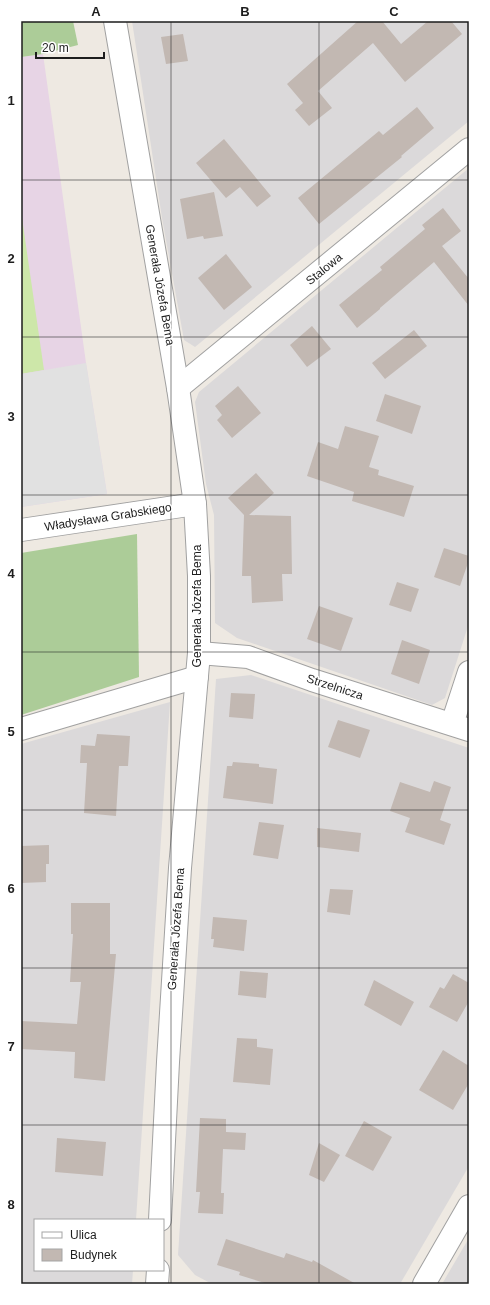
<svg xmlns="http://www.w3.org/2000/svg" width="490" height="1305" viewBox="0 0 490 1305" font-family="Helvetica,sans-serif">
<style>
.residential{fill:#dbd9da}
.industrial{fill:#e7d4e5}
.grass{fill:#cde7a9}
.forest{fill:#accc98}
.parking{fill:#e1e1e1}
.building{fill:#c2b8b2}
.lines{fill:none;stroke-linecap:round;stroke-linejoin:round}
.minor-casing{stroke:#a1a1a1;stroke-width:24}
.minor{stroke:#fff;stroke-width:22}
.grid{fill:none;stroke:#1d1d1d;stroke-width:1;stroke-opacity:0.55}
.labels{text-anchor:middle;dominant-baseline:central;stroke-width:3;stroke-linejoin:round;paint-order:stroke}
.street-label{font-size:12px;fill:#1d1d1d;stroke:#fff}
.neatline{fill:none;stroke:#1d1d1d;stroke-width:1.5}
.grid-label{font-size:13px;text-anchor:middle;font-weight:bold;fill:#1d1d1d}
</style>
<rect width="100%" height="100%" fill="#eee9e2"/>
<g class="residential">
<path d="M132 21H469V121L195 347 184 340 162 218Z"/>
<path d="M469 168V623L445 698 432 705 237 638 215 623 214 515 206 484 195 402 199 392Z"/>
<path d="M251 675 469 748V1166L400 1284H212L195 1275 178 1255 216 679Z"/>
<path d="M170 702 136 1220H35V1270H133L132 1284H21V744Z"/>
<path d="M469 1238V1284H442Z"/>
</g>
<path class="industrial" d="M43 54 86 363 107 494 21 507V57Z"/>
<path class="grass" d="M21 211 44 370 21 374Z"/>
<g class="forest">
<path d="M21 21H73L78 45 43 54 21 57Z"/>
<path d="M137 534 139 677 21 715V553Z"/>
</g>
<path class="parking" d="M86 363 107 494 21 507V374Z"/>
<g class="building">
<path d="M358 21H382L401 44 428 21H451L462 34 405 82 373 43 318 91 332 108 309 126 295 110 303 103 287 84Z"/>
<path d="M183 34 188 61 166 64 161 37Z"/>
<path d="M417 107 434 128 401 156 402 157 319 224 298 198 379 131 383 135Z"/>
<path d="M224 139 271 196 257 207 240 187 226 198 196 163Z"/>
<path d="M214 192 223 236 204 239 203 236 187 239 180 199Z"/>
<path d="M443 208 461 231 442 246 469 279V306L434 262 380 308V309L357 328 339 305 382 270 380 267 425 229 422 225Z"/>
<path d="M226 254 252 287 224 310 198 278Z"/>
<path d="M312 326 331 349 307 367 290 345Z"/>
<path d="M414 330 427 346 385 379 372 363Z"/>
<path d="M238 386 261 413 232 438 217 420 222 415 215 406Z"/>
<path d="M385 394 421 406 412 434 376 421Z"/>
<path d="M345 426 379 436 369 467 379 470 378 475 414 486 404 517 352 501 354 492 307 476 318 442 338 449Z"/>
<path d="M256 473 274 493 249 515 291 516 292 574H282L283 601 252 603 251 576H242L244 515 228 498Z"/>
<path d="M444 548 469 556V560L460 586 434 577Z"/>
<path d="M397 582 419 589 411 612 389 605Z"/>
<path d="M319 606 353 618 341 651 307 639Z"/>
<path d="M402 640 430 650 419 684 391 674Z"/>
<path d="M231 693 255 694 253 719 229 717Z"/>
<path d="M338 720 370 730 360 758 328 747Z"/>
<path d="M97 734 130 736 128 766H119L116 816 84 813 87 763H80L81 745 95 746Z"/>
<path d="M233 762 259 764V767L277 769 273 804 223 798 227 766H232Z"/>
<path d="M434 781 451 787 440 820 451 824 444 845 405 832 410 818 390 811 400 782 430 792Z"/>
<path d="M259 822 284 825 278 859 253 855Z"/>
<path d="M317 828 361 833 359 852 317 847Z"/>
<path d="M49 845V864H46V882L21 883V846Z"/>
<path d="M330 889 353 890 350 915 327 912Z"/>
<path d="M71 903H110V954H116L105 1081 74 1078 75 1052 21 1049V1021L77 1024 81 982H70L73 934H71Z"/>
<path d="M213 917 247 920 244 951 213 947 214 939H211Z"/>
<path d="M240 971 268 973 266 998 238 995Z"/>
<path d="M453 974 469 983V1001L457 1022 429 1007 440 987 444 989Z"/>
<path d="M374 980 414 1002 401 1026 364 1005Z"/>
<path d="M237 1038 257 1039V1047L273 1049 270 1085 233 1082Z"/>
<path d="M443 1050 469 1066V1083L453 1110 419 1090Z"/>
<path d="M200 1118 226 1119V1132L246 1133 245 1150 223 1149 221 1193H224L223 1214 198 1213 200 1192H196Z"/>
<path d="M364 1121 392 1137 373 1171 345 1156Z"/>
<path d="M57 1138 106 1142 103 1176 55 1172Z"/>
<path d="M319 1143 340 1155 324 1182 309 1175Z"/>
<path d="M226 1239 284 1258 286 1253 312 1262 313 1260 356 1284H268L239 1275 240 1272 217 1265Z"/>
</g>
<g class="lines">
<g class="minor-casing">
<g id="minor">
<path d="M115 21 178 388 195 504 199 576V653L180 868 168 1062 160 1220"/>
<path d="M178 388 469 149"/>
<path d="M21 530 195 504"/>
<path d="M199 653 248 657 312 680 469 730"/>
<path d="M452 724 469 672"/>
<path d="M21 729 197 677"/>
<path d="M157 1284 158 1270"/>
<path d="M424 1284 469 1206"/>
</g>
</g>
<use href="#minor" class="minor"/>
</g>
<path class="grid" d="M171 21V1284M319 21V1284M21 180H469M21 337H469M21 495H469M21 652H469M21 810H469M21 968H469M21 1125H469"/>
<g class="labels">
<g class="street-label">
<text transform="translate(324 269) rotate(-39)">Stalowa</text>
<text transform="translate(160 285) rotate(80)">Generała Józefa Bema</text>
<text transform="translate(108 517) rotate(-9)">Władysława Grabskiego</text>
<text transform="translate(197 606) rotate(-90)">Generała Józefa Bema</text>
<text transform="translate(335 687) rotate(18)">Strzelnicza</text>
<text transform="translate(176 929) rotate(-86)">Generała Józefa Bema</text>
</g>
</g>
<rect width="490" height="1305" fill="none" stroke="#ffffff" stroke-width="44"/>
<rect x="34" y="1219" width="130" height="52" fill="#ffffff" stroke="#a5a5a5"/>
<rect x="42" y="1232" width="20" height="6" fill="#ffffff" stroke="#a5a5a5"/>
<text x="70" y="1239" font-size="12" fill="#1d1d1d">Ulica</text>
<rect x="42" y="1249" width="20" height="12" fill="#c2b8b2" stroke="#a5a5a5"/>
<text x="70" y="1259" font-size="12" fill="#1d1d1d">Budynek</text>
<path d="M36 52v6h68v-6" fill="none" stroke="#1d1d1d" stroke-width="2"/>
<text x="42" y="52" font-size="12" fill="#1d1d1d" stroke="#ffffff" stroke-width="3" paint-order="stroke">20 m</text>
<rect x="22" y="22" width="446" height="1261" class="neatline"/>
<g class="grid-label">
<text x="96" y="16">A</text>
<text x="245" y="16">B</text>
<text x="394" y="16">C</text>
<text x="11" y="105">1</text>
<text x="11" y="263">2</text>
<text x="11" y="421">3</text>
<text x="11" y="578">4</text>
<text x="11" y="736">5</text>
<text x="11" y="893">6</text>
<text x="11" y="1051">7</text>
<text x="11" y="1209">8</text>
</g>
</svg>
